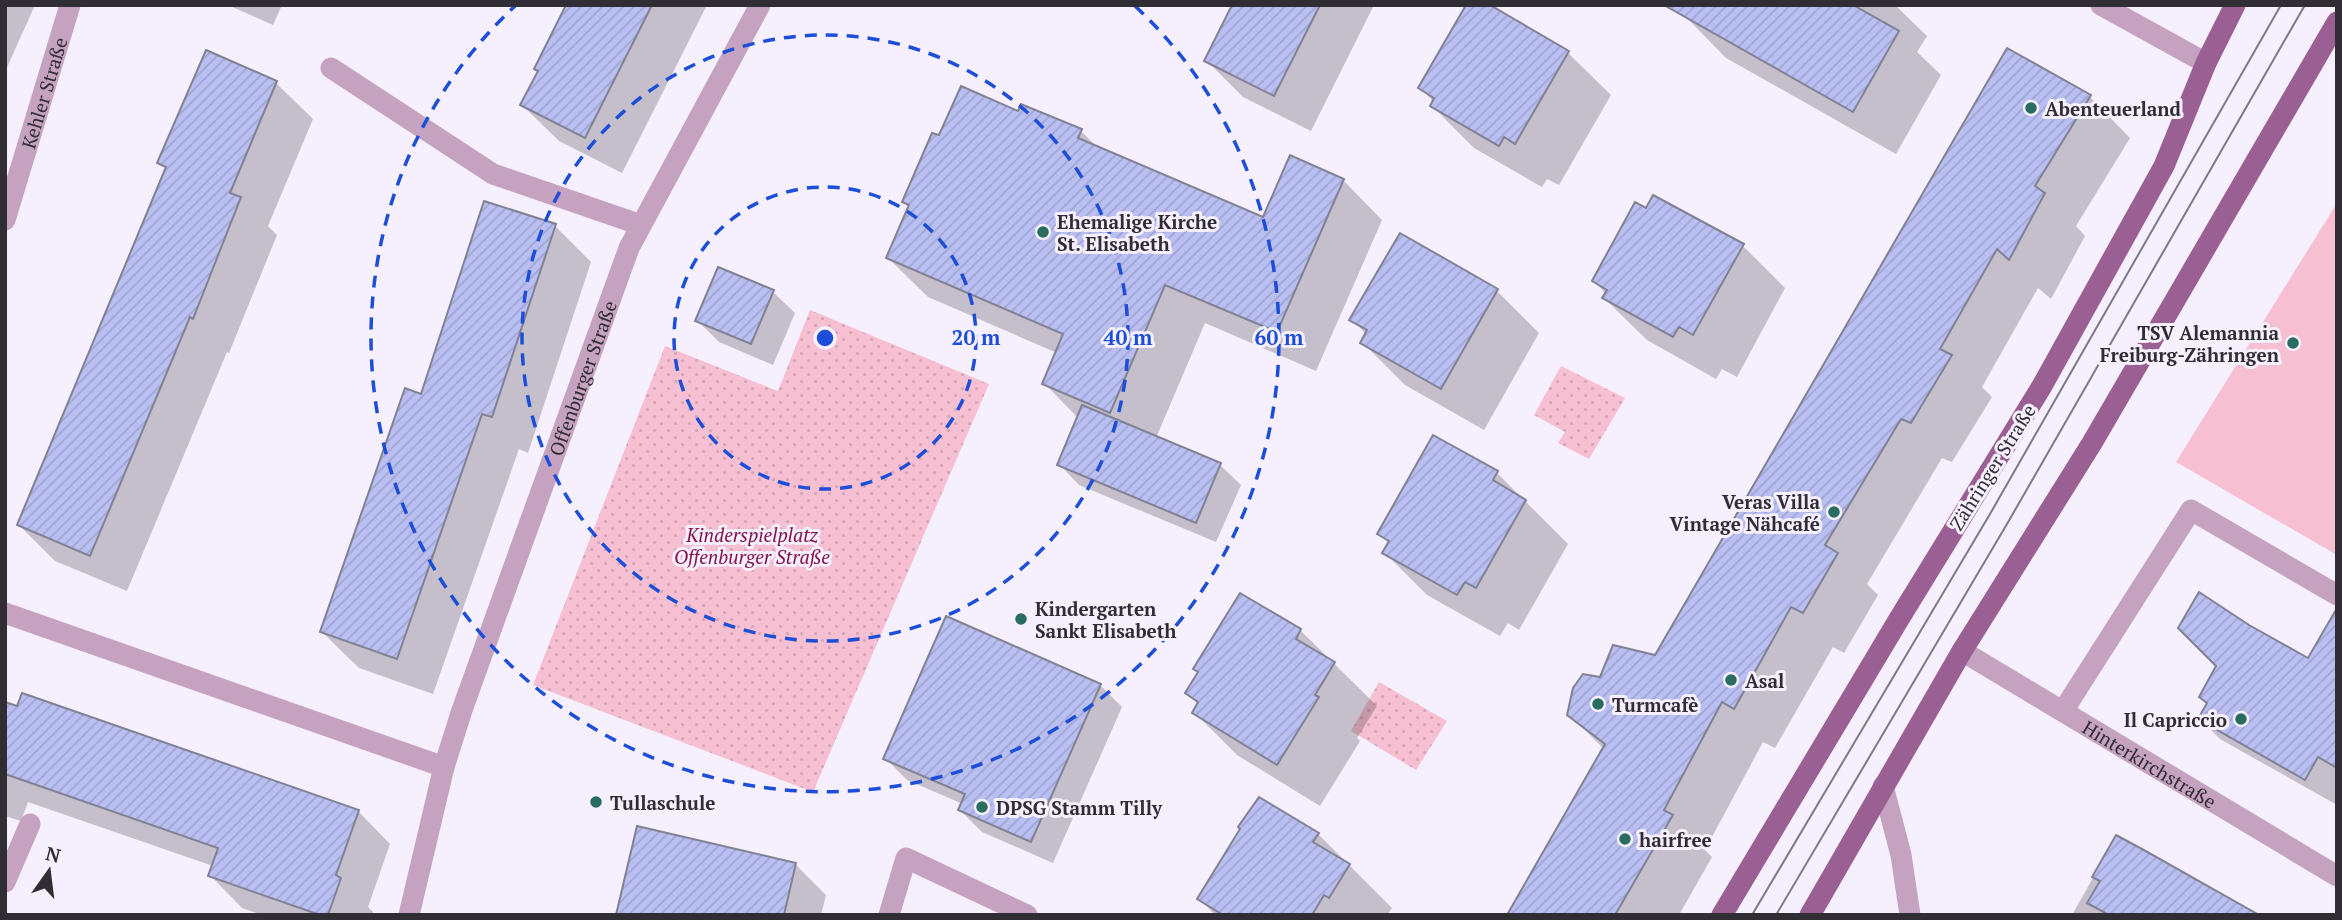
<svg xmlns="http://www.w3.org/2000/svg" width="2342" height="920" viewBox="0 0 2342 920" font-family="'PT Serif',serif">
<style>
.grass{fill:#f7c0d2}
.park{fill:url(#park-dots)}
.shadow{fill:#0003}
.building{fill:url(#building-hatch);stroke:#808293;stroke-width:2}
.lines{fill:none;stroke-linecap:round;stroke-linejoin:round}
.minor{stroke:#c5a3c0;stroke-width:21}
.major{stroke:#9b6093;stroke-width:21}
.tram{stroke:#7e7a84;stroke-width:2}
.ring{fill:none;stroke:#1d4ed8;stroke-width:3.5;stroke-dasharray:12 9}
.poi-dot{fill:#296d60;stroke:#f6effe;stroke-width:2.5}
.labels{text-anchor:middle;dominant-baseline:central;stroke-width:6;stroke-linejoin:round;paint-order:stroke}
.street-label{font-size:19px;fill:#302d34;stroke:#f6effe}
.poi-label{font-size:19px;font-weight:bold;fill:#302d34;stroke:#f6effe;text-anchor:start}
.park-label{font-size:19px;font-style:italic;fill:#84134b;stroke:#f6effe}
.centre{fill:#1d4ed8;stroke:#f6effe;stroke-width:3.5}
.ring-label{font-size:21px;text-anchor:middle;font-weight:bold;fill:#1d4ed8;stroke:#f6effe;stroke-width:6;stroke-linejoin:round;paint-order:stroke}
</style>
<defs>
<pattern id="park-dots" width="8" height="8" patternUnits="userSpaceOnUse" patternTransform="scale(1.75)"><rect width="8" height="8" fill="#f7c0d2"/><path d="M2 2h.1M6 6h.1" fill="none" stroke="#d4a5b5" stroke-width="1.8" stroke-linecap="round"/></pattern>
<pattern id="building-hatch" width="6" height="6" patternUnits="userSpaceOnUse" patternTransform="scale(1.75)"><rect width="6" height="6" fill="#babff3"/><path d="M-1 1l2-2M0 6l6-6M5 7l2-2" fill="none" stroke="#a0a4d1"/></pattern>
</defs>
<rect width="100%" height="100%" fill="#f6effe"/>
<path class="grass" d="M2337 203V555L2176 462Z"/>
<g class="park">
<path d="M810 310 989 384 813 792 533 685 665 346 778 391Z"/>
<path d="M1561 366 1625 398 1589 459 1558 443 1565 432 1534 415Z"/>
<path d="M1379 682 1447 721 1416 770 1351 731Z"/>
</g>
<g class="shadow">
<path d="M5 5H35L5 72Z"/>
<path d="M228 5H282L273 25Z"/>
<path d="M568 5H707L622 173 559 141 522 105Z"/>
<path d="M1234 5H1374L1311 131 1243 97 1207 61Z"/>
<path d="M1486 5 1568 53 1611 95 1559 185 1547 179 1542 187 1474 148 1432 106 1434 102 1420 88Z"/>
<path d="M1689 5H1895L1927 36 1917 52 1941 75 1896 154 1726 58 1684 15Z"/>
<path d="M207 53 276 83 313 119 268 226 277 235 229 353 227 352 127 591 55 561 19 525 167 170 160 163Z"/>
<path d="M2090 97 2130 138 2076 226 2085 236 2051 299 2038 288 1982 387 1992 397 1952 462 1942 458 1867 584 1878 595 1844 653 1833 647 1775 748 1763 742 1705 850 1712 857 1679 915H1509L1604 749 1569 714 1601 679 1656 657Z"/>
<path d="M1019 113 1081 131 1098 148 1264 219 1343 180 1382 220 1316 371 1205 323 1156 438 1220 465 1241 485 1216 542 1079 485 1059 464 1078 418 1044 383 1057 353 928 297 888 258 910 208 904 202 940 138Z"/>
<path d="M555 226 591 262 528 453 519 449 433 694 359 668 322 632 422 396Z"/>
<path d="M1742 245 1785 288 1737 377 1722 369 1716 379 1647 340 1604 298 1606 294 1594 281Z"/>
<path d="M1497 291 1539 333 1484 430 1405 385 1362 342 1367 335 1352 320Z"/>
<path d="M773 292 795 313 773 365 719 342 697 320Z"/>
<path d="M1497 473 1568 544 1519 630 1508 623 1500 636 1427 595 1384 552 1389 544 1380 534Z"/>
<path d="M2249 626 2308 660 2337 667V805L2220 739 2200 719 2208 704 2201 697Z"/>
<path d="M1300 630 1377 706 1357 738 1360 741 1320 806 1237 755 1194 712 1199 705 1187 693Z"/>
<path d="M1100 685 1122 707 1053 863 982 832 960 810 963 804 907 780 885 758Z"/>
<path d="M5 704 358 811 390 844 368 907 373 912 372 915H263L242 908 210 875 213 866 28 802 21 821 5 816Z"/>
<path d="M1318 834 1392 908 1387 915H1215L1200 899Z"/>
<path d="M2116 837 2251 915H2072Z"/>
<path d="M795 864 826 895 821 915H618Z"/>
</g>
<g class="building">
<path d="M566 5H652L585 138 520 105 538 71 534 69Z"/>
<path d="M1232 5H1320L1274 96 1204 61Z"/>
<path d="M1466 5H1490L1569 51 1515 144 1504 137 1499 146 1430 106 1434 98 1418 88Z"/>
<path d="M1664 5H1853L1899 31 1853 112Z"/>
<path d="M2007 48 2091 95 2035 186 2045 193 2009 260 1997 249 1940 349 1952 355 1911 423 1901 419 1825 545 1838 553 1803 613 1791 607 1734 709 1722 702 1664 810 1673 815 1615 915H1507L1605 744 1567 715 1573 688 1583 674 1600 677 1613 645 1655 655Z"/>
<path d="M206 50 277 81 230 193 241 197 193 319 190 317 90 556 17 525 166 167 157 163Z"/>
<path d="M961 86 1018 111 1021 104 1082 129 1078 138 1263 217 1290 155 1344 179 1277 332 1165 285 1110 413 1042 384 1063 334 886 258 909 205 902 202 932 133 939 135Z"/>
<path d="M1653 195 1744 244 1693 335 1679 327 1673 337 1602 298 1607 290 1592 281 1635 202 1646 208Z"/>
<path d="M484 201 556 224 492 417 482 414 397 659 320 632 405 388 421 394Z"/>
<path d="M1400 233 1498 289 1441 389 1360 343 1367 330 1349 320Z"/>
<path d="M718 267 774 290 751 344 695 321Z"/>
<path d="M1082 405 1221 463 1196 523 1057 465Z"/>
<path d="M1433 435 1498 471 1493 480 1526 500 1476 588 1465 582 1457 595 1382 553 1389 541 1377 534Z"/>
<path d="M2199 592 2249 625 2308 658 2337 608V768L2318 757 2305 780 2198 719 2207 703 2199 697 2216 666 2178 628Z"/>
<path d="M1240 593 1301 629 1296 639 1335 662 1315 695 1319 697 1277 765 1192 713 1198 702 1185 693 1198 672 1193 669Z"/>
<path d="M946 616 1101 684 1031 842 958 810 965 794 883 759Z"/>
<path d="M22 693 359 810 336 875 341 878 328 915H320L208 876 218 848 5 774V702L17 706Z"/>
<path d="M1259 797 1319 833 1313 842 1350 864 1329 898 1324 895 1312 915H1223L1197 899 1240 829 1238 827Z"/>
<path d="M637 826 796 863 784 915H616Z"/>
<path d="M2116 835 2142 849 2259 915H2109L2087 903 2100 881 2092 877Z"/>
</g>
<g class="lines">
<g class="minor">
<path d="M2101 5 2206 63"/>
<path d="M331 68 493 174 641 225"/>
<path id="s1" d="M5 220 70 5"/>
<path d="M5 613 444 767"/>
<path id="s2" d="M1962 651 2337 876"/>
<path d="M2063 711 2191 510 2337 595"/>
<path d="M1883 786 1901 855 1910 915"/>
<path d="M5 882 30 824"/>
<path id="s3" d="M409 915 444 767 462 710 629 248 760 5"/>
<path d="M889 915 906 858 1027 915"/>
</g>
<g class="major">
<path d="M1722 915 1899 619 2042 386 2164 166 2206 63 2235 5"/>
<path d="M1810 915 1962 651 2092 443 2337 22"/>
</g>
<g class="tram">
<path d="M1752 915 1990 514 2281 5"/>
<path d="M1776 915 2007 524 2305 5"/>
</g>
</g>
<g class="ring">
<circle cx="825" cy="338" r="151"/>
<circle cx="825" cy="338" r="303"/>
<path d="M1135 6A454 454 0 1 1 515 6"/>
</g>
<g class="poi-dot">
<circle cx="2031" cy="108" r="7"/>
<circle cx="1043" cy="232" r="7"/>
<circle cx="2293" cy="343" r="7"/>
<circle cx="1834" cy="512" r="7"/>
<circle cx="1021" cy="619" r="7"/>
<circle cx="1731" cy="680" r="7"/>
<circle cx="1598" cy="704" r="7"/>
<circle cx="2241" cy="719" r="7"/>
<circle cx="596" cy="802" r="7"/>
<circle cx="982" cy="807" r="7"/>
<circle cx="1625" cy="839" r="7"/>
</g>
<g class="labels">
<g class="street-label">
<text stroke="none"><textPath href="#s1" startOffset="133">Kehler Straße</textPath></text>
<text stroke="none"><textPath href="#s3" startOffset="565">Offenburger Straße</textPath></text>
<text transform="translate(1992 467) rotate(-58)">Zähringer Straße</text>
<text stroke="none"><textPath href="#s2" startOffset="219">Hinterkirchstraße</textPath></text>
</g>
<g class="poi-label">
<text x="2045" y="108">Abenteuerland</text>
<text x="1057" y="221">Ehemalige Kirche<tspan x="1057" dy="22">St. Elisabeth</tspan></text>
<text x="2279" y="332" text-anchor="end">TSV Alemannia<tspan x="2279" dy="22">Freiburg-Zähringen</tspan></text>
<text x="1820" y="501" text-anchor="end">Veras Villa<tspan x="1820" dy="22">Vintage Nähcafé</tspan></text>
<text x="1035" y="608">Kindergarten<tspan x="1035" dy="22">Sankt Elisabeth</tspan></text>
<text x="1745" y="680">Asal</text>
<text x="1612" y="704">Turmcafè</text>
<text x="2227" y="719" text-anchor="end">Il Capriccio</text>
<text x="610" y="802">Tullaschule</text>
<text x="996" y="807">DPSG Stamm Tilly</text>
<text x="1639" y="839">hairfree</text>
</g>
<g class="park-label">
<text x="752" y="534">Kinderspielplatz<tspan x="752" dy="22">Offenburger Straße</tspan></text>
</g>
</g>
<circle cx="825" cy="338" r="10" class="centre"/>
<g class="ring-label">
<text x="976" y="345">20 m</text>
<text x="1128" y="345">40 m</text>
<text x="1279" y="345">60 m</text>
</g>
<rect width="2342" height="920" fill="none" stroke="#302d34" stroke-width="14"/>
<g transform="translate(49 871) rotate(14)" stroke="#f6effe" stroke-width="5" paint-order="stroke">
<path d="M0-5L12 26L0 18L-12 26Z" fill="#302d34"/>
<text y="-10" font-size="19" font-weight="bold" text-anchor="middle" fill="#302d34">N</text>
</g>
</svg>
